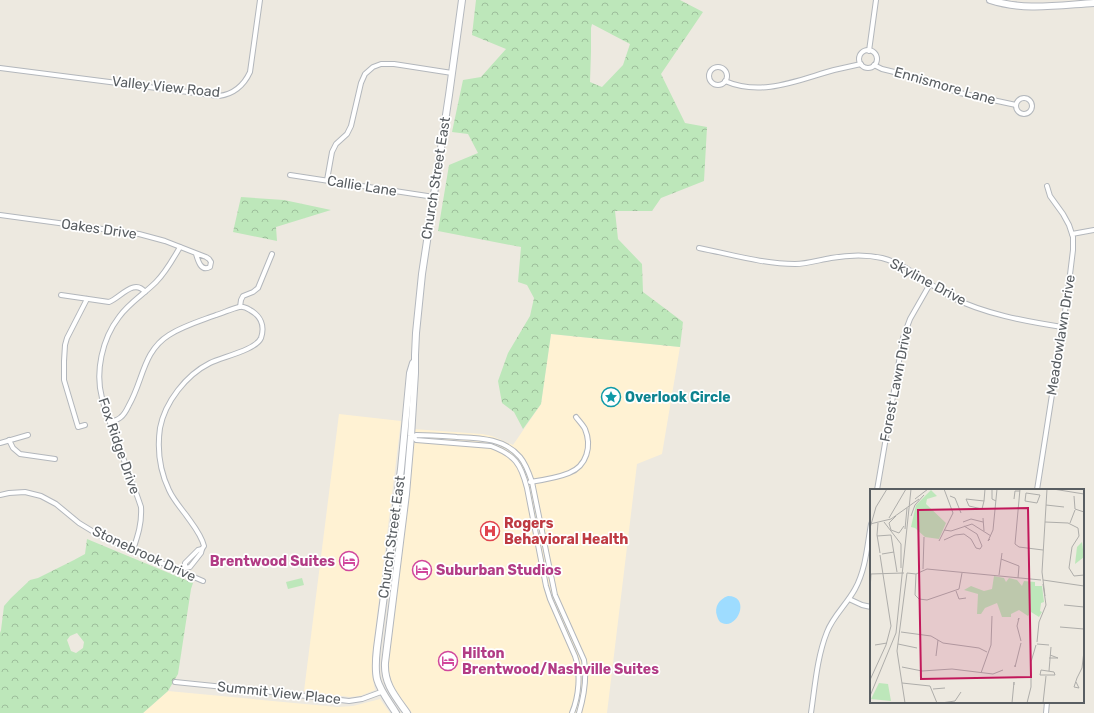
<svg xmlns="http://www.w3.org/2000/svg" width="1094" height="713" viewBox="0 0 1094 713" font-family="Rubik,sans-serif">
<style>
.commercial{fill:#fff2d3}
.green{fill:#bde7ba}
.forest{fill:url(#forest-crowns);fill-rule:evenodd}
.water{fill:#9edcff}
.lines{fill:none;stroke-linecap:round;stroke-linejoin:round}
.street-casing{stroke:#b3b7bc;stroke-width:6}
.secondary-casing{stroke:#b4b8be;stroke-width:8}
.street{stroke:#fff;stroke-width:4}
.secondary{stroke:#fff;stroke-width:6}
.labels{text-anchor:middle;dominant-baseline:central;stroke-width:3.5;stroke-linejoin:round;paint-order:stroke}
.street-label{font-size:14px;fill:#595e62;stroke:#fff}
.culture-label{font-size:14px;font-weight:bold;fill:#0d838f;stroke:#fff;text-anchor:start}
.health-label{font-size:14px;font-weight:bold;fill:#be3a42;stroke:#fff;text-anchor:start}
.hotel-label{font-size:14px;font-weight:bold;fill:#b23c85;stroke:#fff;text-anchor:start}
.inset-road{fill:none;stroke:#aeadaa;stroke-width:1}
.view{fill:#c2185b;fill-opacity:0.15;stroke:#c2185b;stroke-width:2}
.inset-edge{fill:none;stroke:#595e62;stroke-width:2}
</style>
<defs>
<pattern id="forest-crowns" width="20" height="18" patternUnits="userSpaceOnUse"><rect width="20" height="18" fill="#bde7ba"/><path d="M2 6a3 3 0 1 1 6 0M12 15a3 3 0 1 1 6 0" fill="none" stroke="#9dbe9b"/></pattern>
</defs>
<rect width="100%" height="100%" fill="#ede9e0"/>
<g class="commercial">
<path d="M551 334 680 347 662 454 637 464 607 713H412L393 687 389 677 388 667 413 429 482 434 492 436 513 445 541 404Z"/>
<path d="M339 414 401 421 372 657V674L375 690 360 696 350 697 304 691Z"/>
<path d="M168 691 337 707 353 706 380 699 390 713H143Z"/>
</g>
<path class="green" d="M302 578 304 585 288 589 286 582Z"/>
<g class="forest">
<path d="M476 0H680L703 12 661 74 685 123 707 127 704 181 661 198 652 211H615L618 239 642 264 643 292 683 322 680 347 551 334 541 404 523 429 514 412 502 403 498 381 508 353 530 316 534 298 527 285 518 282 521 247 438 231 449 165 478 153 468 134 452 132 463 80 481 77 506 49 472 35ZM592 24 630 44 623 65 602 87 590 82 591 52V28Z"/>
<path d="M241 197 284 200 331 210 276 227 277 241 233 232Z"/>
<path d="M87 539 193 583 191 589 178 674 168 691 143 713H0V633L1 630 4 606 11 598 30 580 38 578 74 560 85 554ZM77 633 84 642 83 648 76 653 71 651 67 640 70 636Z"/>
</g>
<path class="water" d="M728 596C751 596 738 630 722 623 719 622 718 619 717 616 714 607 719 599 728 596Z"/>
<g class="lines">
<g class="street-casing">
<g id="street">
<circle cx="868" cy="59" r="9"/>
<path d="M869 51 876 0"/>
<path d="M874 65 882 69 915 77 960 93 1016 105"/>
<circle cx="718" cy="76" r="9"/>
<path d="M0 68 219 96C234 94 244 85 250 72L260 0"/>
<path d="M725 81C762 97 798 80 834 70 843 68 852 66 861 64"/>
<circle cx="1024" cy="106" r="8"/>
<path d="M290 175 434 197"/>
<path d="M327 180 332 152 336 144 347 134 351 126 361 83 365 74 373 67 381 64H394L452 73"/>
<path d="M0 215 139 234 165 241 206 257 209 259 211 262 210 267C201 272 198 261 196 254"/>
<path d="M1072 234 1094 230"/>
<path d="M699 248C730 254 763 264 795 264 807 264 819 260 831 258 848 255 865 254 882 258 908 265 928 284 951 297 985 314 1024 321 1062 327"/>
<path d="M61 295 109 302C120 298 134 278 145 292"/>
<path d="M240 307 241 300 243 296 253 292 258 288 272 254"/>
<path d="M110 422C114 421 118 420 121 417 125 414 127 409 129 405 143 381 143 351 169 335 183 326 200 321 216 315 223 313 231 309 239 307 243 306 247 308 250 310 261 316 265 326 261 338 256 350 222 357 210 363 186 375 165 402 160 428 157 449 160 471 169 490 173 499 180 507 186 515 193 525 201 534 204 546L202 549 201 553 190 567 185 568 181 571"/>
<path d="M85 425 78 427 64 380V361L65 345 67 338 87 299"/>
<path d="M412 437H414L416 440 491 446C515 455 521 464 527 488L546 586 550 599 575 656C581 673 579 696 572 713"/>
<path d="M414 437 416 435C430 435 443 436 457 437 479 438 504 438 520 457 526 464 529 473 532 482L555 595 584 660C587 677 584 696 579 713"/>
<path d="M9 440 13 448 20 454 55 459"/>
<path d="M0 443 28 435"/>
<path d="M530 482C543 480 557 478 569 473 587 466 592 446 585 429 583 425 579 421 576 417"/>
<path d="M877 490 903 338 910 319 930 284"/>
<path d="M1037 490 1067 299 1073 250V237L1069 225 1063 214 1050 196 1047 186"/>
<path d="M0 495 9 493 25 492 41 496 56 504 79 523 102 537 203 581"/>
<path d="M133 550C138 535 142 523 141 507 133 483 123 459 115 435 110 423 105 411 102 398 95 372 102 339 119 317 129 303 144 294 156 282 166 272 173 259 180 247"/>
<path d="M185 568V563L198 550 202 549"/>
<path d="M849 599 862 605 871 607"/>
<path d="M175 682 272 692 349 701 362 699 381 692"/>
<path d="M811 713C815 686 817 657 827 632 833 616 847 604 855 589 866 569 867 546 871 524"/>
<path d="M1046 713 1047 702"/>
</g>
</g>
<g class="secondary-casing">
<g id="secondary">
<path d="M990 0C1023 11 1060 5 1094 3"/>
<path d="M396 713C378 685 373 683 377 648L401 469 410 373 413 363"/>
<path d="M407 713C395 696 384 684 385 663L406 494 411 436 415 373V355L416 333 422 274 449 95 462 0"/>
</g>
</g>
<use href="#street" class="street"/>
<use href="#secondary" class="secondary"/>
</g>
<defs>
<g id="sight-ring" transform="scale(1)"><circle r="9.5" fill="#fff" stroke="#0f9aa8" stroke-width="1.5"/><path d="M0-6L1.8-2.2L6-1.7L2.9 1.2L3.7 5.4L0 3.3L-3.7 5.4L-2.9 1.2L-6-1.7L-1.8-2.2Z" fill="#0f9aa8"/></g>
<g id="hospital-ring" transform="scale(1)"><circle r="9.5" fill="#fff" stroke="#e0444e" stroke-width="1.5"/><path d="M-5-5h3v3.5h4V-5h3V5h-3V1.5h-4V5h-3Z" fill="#e0444e"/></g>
<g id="hotel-ring" transform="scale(1)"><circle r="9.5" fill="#fff" stroke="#d1479c" stroke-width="1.5"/><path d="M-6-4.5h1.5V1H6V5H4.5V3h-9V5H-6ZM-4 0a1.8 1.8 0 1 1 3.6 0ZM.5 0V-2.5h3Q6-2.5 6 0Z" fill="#d1479c"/></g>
</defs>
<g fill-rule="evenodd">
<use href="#sight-ring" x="611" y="397"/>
<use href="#hospital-ring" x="490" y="531"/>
<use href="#hotel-ring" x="349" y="561"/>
<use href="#hotel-ring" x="422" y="570"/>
<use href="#hotel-ring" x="448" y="661"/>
</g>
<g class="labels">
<g class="street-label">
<text transform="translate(945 86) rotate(16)">Ennismore Lane</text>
<text transform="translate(166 87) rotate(6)">Valley View Road</text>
<text transform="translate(436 178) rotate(-81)">Church Street East</text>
<text transform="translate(362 186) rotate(9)">Callie Lane</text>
<text transform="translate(99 229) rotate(8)">Oakes Drive</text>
<text transform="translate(928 282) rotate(28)">Skyline Drive</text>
<text transform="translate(1061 335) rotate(-81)">Meadowlawn Drive</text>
<text transform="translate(896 384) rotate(-79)">Forest Lawn Drive</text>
<text transform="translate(119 446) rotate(71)">Fox Ridge Drive</text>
<text transform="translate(392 537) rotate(-82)">Church Street East</text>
<text transform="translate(144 554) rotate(25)">Stonebrook Drive</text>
<text transform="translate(279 693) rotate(6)">Summit View Place</text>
</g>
<g class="culture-label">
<text x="625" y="397">Overlook Circle</text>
</g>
<g class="health-label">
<text x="504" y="523">Rogers<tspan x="504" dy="16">Behavioral Health</tspan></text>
</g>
<g class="hotel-label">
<text x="335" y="561" text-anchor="end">Brentwood Suites</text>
<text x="436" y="570">Suburban Studios</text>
<text x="462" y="653">Hilton<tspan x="462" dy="16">Brentwood/Nashville Suites</tspan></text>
</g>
</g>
<g transform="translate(870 489)">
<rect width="214" height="214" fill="#ede9e0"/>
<path d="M212 53 214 68 205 75 207 58Z" fill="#bde7ba"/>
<path d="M61 1 67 7 57 10 56 15 76 34 69 50 55 48 45 39 41 38 46 16ZM124 87 134 89 136 93 139 89 147 91 152 97 154 92 165 93V97H172L174 113 171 114 170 122 172 123 169 128 161 123 158 127 149 121 141 125V128H132L127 114 115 119 111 125H107L108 105 94 101 101 97 114 102 122 100ZM9 194 18 195 21 212 1 210Z" fill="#bde7ba"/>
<path class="inset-road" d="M122 0V10L126 12M150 0 145 55 149 58 173 61M183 0 214 5M156 4 170 6 167 14 155 12ZM80 7 85 9 91 24M204 7 205 20 214 23M45 10 58 0M144 10 145 2H150M114 12 96 10 99 17 112 20 114 12 115 0M176 16 194 18M26 27 19 34 21 41 29 44 34 37M41 27 45 16 54 6M19 29 36 0M113 29 114 42M14 33 31 55V79M93 33 101 30 113 33M175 33 198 34 208 39 209 47 202 58 199 79 204 87 214 86M8 34 7 46 10 64M200 34 205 21M0 35 21 30 49 10M0 39 6 18 17 0M35 40 37 19M74 41 81 42 102 35 121 47M7 47 21 46 27 83M120 50 118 52 123 41 127 0M74 51 85 46 94 45 101 50 106 59 110 60 112 57 107 45 94 37M69 52 83 24 74 0M12 65 24 63M131 70 149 77 148 89M53 80 54 48M37 84 46 85 57 80 171 91M0 85 34 84M46 85 45 106 49 110 57 111 89 100 92 84M129 86 132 64M173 91 214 97M0 101 1 85M86 102 89 110 96 109M175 107 172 83 177 0M194 116 214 118M148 131 149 129 147 137 151 152M190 138 214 140M31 143 61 147 73 154 109 159 117 163M167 153 169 133 176 116 173 95M28 155 47 159M167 155 179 156M5 156 17 154M66 167 68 151M179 169H188L180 166M145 176V178L151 154M32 178 52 182 82 180 123 185 133 181M171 181 184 183 185 186H170ZM179 182 181 158M111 184 121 156 122 127M0 191 16 156 21 137 10 66M206 193 209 199 204 198 207 189 212 179 214 162M32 194 60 197 67 214M63 200 75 199M0 207 26 144 41 0M35 214 27 162 37 84M71 214 85 212 91 203M142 214 144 193V196M157 214 161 198V173L166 156M173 214 176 187"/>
<path class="view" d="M158 19 161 188 51 190 48 21Z"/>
<rect width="214" height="214" class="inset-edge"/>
</g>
</svg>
